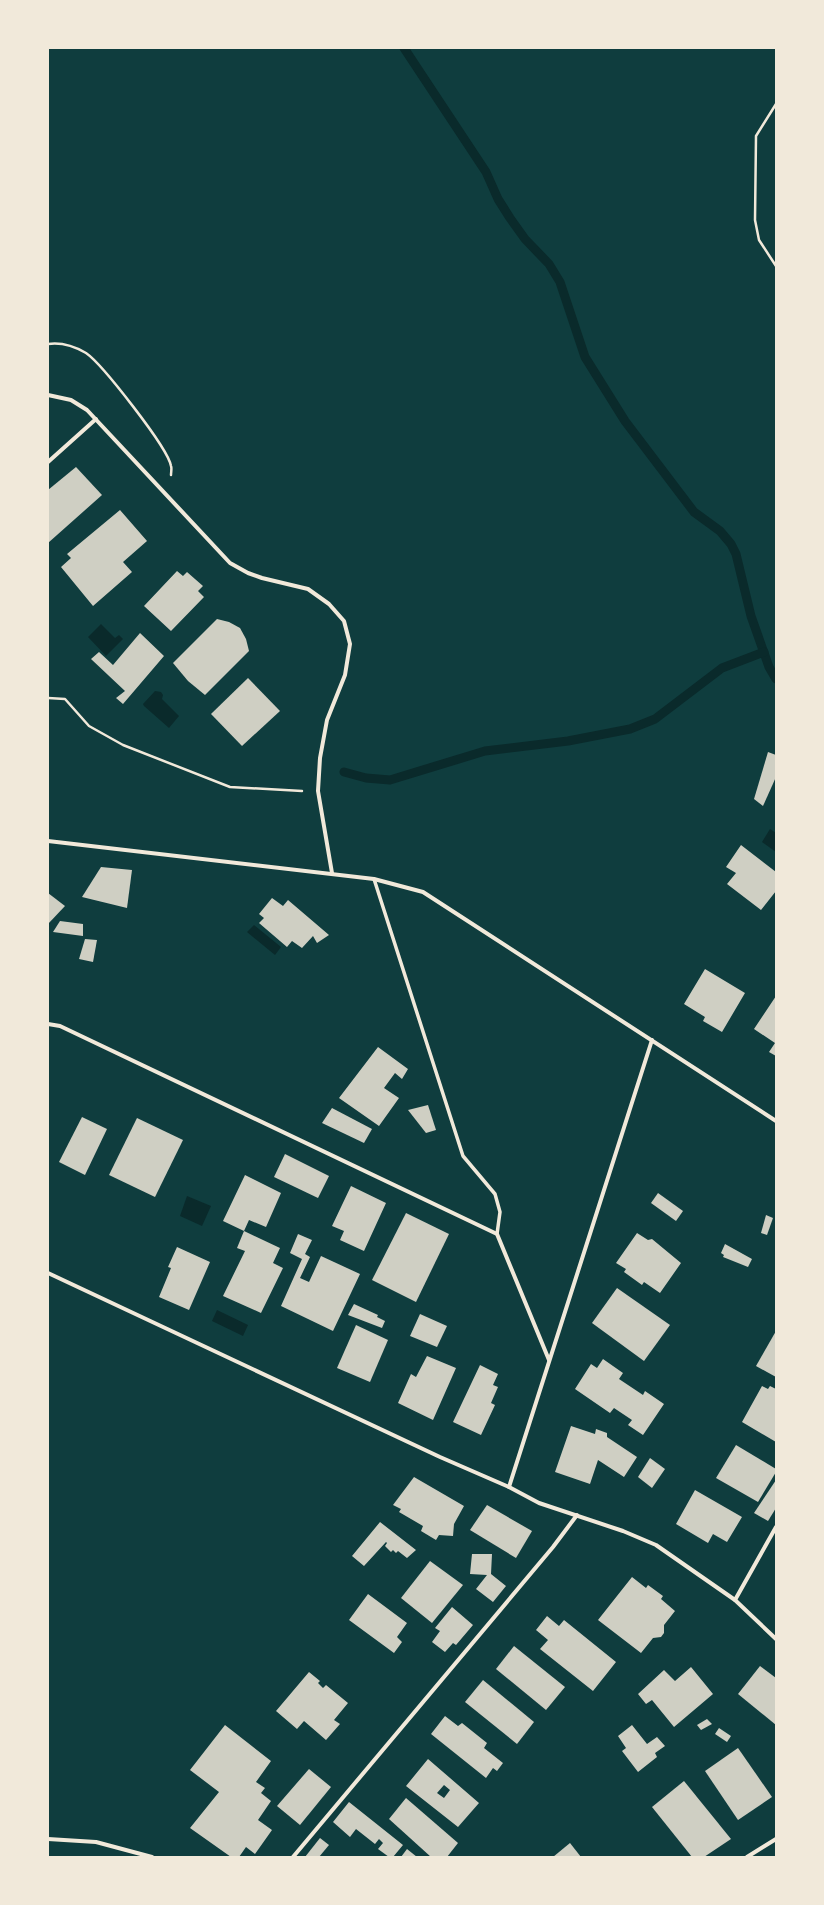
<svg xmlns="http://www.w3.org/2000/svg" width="824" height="1905" viewBox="0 0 824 1905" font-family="Arial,sans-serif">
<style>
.water{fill:#0a2a2b}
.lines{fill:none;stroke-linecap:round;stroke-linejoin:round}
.stream{stroke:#0a2a2b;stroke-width:9}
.building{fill:#cfcfc3;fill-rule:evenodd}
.path{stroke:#f1e9da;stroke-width:2.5}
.pedestrian{stroke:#f1e9da;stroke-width:3.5}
.minor{stroke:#f1e9da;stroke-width:4}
</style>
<rect width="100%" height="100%" fill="#0f3d3e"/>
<g class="water">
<path d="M101 624 115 638 119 635 123 639 106 656 88 637Z"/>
<path d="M155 691 161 692 163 695 162 699 179 716 169 728 144 706 143 704Z"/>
<path d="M770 829 776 833V852L762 842Z"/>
<path d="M254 925 281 947 275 955 247 932Z"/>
<path d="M187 1196 211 1206 202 1226 180 1216Z"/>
<path d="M217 1310 248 1325 243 1336 212 1321Z"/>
</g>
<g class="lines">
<g class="stream">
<path d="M404 48 486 172 498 199 510 218 525 239 549 264 560 282 585 357 625 421 694 512 720 531 731 544 736 554 751 616 769 667 776 679"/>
<path d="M344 772 366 778 390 780 485 751 568 741 630 729 655 719 722 668 764 652"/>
</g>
</g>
<g class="building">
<path d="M76 467 102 495 48 543V490Z"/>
<path d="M120 510 147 541 123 562 132 572 93 606 61 567 71 558 67 554Z"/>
<path d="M177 571 183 576 187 572 203 586 198 591 204 597 171 631 144 606Z"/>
<path d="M217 619 229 622 240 628 246 639 249 651 205 695 188 681 173 663Z"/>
<path d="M140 633 164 656 123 704 116 698 125 691 91 659 99 652 113 665Z"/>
<path d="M248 678 280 711 242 746 211 714Z"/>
<path d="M768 752 776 755V777L763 806 754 799Z"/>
<path d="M741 845 776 872V891L761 910 727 884 736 873 726 867Z"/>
<path d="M101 867 132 870 127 908 82 897Z"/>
<path d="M48 893 65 906 48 924Z"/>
<path d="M272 898 283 906 288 900 329 935 317 943 313 936 302 948 292 941 287 947 259 923 264 918 259 914Z"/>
<path d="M60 921 83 924V936L53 932Z"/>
<path d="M85 939 97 940 93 962 79 959Z"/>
<path d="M705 969 745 993 722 1032 703 1021 705 1017 684 1004Z"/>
<path d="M776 996V1056L769 1052 775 1043 754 1029Z"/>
<path d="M378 1047 408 1069 402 1079 395 1073 384 1088 399 1098 379 1126 339 1098Z"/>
<path d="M428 1105 436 1130 426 1133 408 1110Z"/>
<path d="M332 1108 372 1129 364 1143 322 1123Z"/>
<path d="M82 1117 107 1129 85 1175 59 1162Z"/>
<path d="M137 1118 183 1140 155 1197 109 1175Z"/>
<path d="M285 1154 329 1176 318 1198 274 1177Z"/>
<path d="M245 1175 281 1193 266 1227 249 1220 244 1231 223 1221Z"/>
<path d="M351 1186 386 1203 364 1251 340 1240 344 1231 332 1226Z"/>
<path d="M658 1193 683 1211 676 1221 651 1203Z"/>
<path d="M406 1213 449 1234 416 1302 372 1280Z"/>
<path d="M766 1215 773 1218 767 1235 761 1233Z"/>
<path d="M244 1231 280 1248 273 1263 283 1268 261 1313 223 1296 245 1251 237 1248Z"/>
<path d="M637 1233 648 1240 652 1239 681 1263 660 1293 644 1282 642 1285 624 1272 626 1269 616 1263Z"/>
<path d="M298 1234 312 1240 305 1254 310 1257 300 1278 309 1282 321 1256 360 1274 333 1331 281 1306 302 1259 290 1253Z"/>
<path d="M725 1244 752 1259 748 1267 723 1257 724 1255 721 1253Z"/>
<path d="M177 1247 210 1262 189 1310 159 1297 171 1268 168 1267Z"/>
<path d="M617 1288 670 1325 644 1361 592 1323Z"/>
<path d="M354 1304 378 1315 377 1317 385 1321 382 1328 348 1315Z"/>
<path d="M420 1314 447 1326 437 1347 410 1336Z"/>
<path d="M356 1325 388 1340 370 1382 337 1368Z"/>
<path d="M776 1331V1377L756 1366Z"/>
<path d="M427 1356 456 1368 433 1420 398 1403 411 1374 416 1377Z"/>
<path d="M603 1359 623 1373 619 1379 643 1395 645 1391 664 1404 643 1435 628 1425 632 1420 614 1408 610 1413 575 1389 591 1364 597 1368Z"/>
<path d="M480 1365 498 1374 493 1385 498 1387 491 1403 495 1405 481 1435 453 1422Z"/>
<path d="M762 1386 768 1389 770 1386 776 1389V1442L742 1422Z"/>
<path d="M571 1426 595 1434 596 1429 607 1433V1437L637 1457 624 1477 598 1460 590 1484 555 1472Z"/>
<path d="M736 1445 776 1469V1472L758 1502 716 1478Z"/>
<path d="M650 1458 665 1469 652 1488 638 1477Z"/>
<path d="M414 1477 464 1506 454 1524 453 1536 439 1535 436 1540 421 1531 423 1526 399 1512 401 1509 393 1505Z"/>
<path d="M776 1480V1508L768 1521 754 1513Z"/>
<path d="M695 1490 742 1517 727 1542 713 1534 708 1543 676 1524Z"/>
<path d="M487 1505 532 1531 516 1558 470 1530Z"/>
<path d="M380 1522 416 1550 407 1558 398 1551 396 1553 393 1550 391 1552 385 1546 387 1543 386 1542 364 1566 352 1556Z"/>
<path d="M472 1554H492L491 1574 506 1586 493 1602 476 1589 487 1575 470 1574Z"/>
<path d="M430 1561 463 1585 432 1623 401 1598Z"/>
<path d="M632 1577 646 1588 648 1585 663 1596 661 1599 675 1611 664 1625V1633L661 1637 653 1638 641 1653 598 1620Z"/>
<path d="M368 1594 407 1623 397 1637 402 1642 394 1653 349 1620Z"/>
<path d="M452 1607 473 1625 456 1645 453 1643 445 1652 432 1642 440 1631 435 1628Z"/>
<path d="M547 1616 559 1626 564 1620 616 1662 593 1691 540 1649 548 1640 536 1630Z"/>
<path d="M514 1646 565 1687 546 1710 496 1669Z"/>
<path d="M760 1666 776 1678V1725L738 1694Z"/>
<path d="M691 1667 713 1694 674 1727 652 1700 646 1704 638 1694 664 1670 675 1681Z"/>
<path d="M309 1672 320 1681 318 1683 323 1688 326 1685 348 1703 334 1720 340 1724 326 1740 304 1721 297 1729 276 1711Z"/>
<path d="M483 1680 534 1722 517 1744 465 1702Z"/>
<path d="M445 1716 458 1726 462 1723 487 1743 484 1748 503 1763 497 1771 493 1768 486 1778 431 1734Z"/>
<path d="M707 1719 712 1724 701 1730 697 1725Z"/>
<path d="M225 1725 271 1761 256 1782 265 1788 261 1793 271 1801 258 1820 272 1830 255 1854 246 1847 239 1857H231L190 1828 219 1792 190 1770Z"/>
<path d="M632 1725 647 1744 657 1737 665 1746 655 1753 657 1757 638 1772 622 1751 626 1748 618 1736Z"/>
<path d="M719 1728 731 1736 727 1742 715 1734Z"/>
<path d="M738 1748 772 1797 738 1820 705 1771Z"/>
<path d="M428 1759 479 1803 458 1827 406 1786ZM444 1785 450 1790 444 1798 437 1793Z"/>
<path d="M309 1769 331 1787 300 1825 277 1806Z"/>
<path d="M684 1781 731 1839 704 1857H692L652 1807Z"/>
<path d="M406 1798 458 1843 447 1857H431L389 1819Z"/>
<path d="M349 1802 403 1845 393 1857H389L378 1849 383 1843 379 1839 375 1844 356 1829 350 1837 333 1822Z"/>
<path d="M320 1838 329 1845 319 1857H305Z"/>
<path d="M570 1843 581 1857H553Z"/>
<path d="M407 1849 417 1857H401Z"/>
</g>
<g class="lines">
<g class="path">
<path d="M776 104 756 136 755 220 759 240 776 266"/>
<path d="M48 344C62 342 74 346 86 353 102 364 168 448 171 466 172 468 171 472 171 475"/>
<path d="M48 698 65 699 89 726 123 745 230 787 302 791"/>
</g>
<path class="pedestrian" d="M374 879 463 1156 495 1194 500 1212 497 1234"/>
<g class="minor">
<path d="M48 395 71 400 87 410 230 563 248 573 262 578 308 589 329 604 344 621 350 644 345 675 327 720 320 758 318 791 332 873"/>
<path d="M48 462 96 419"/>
<path d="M48 841 374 879 423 892 776 1121"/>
<path d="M48 1024 60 1026 497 1234 549 1360"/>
<path d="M48 1273 440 1457 509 1487 539 1503 623 1531 656 1545 735 1600 776 1639"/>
<path d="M509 1487 652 1040"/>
<path d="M735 1600 776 1527"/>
<path d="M48 1839 96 1842 152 1857"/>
<path d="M293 1857 553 1547 577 1515"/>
<path d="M747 1857 776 1839"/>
</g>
</g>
<rect width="824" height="1905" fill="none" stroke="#f1e9da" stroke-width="98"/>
</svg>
